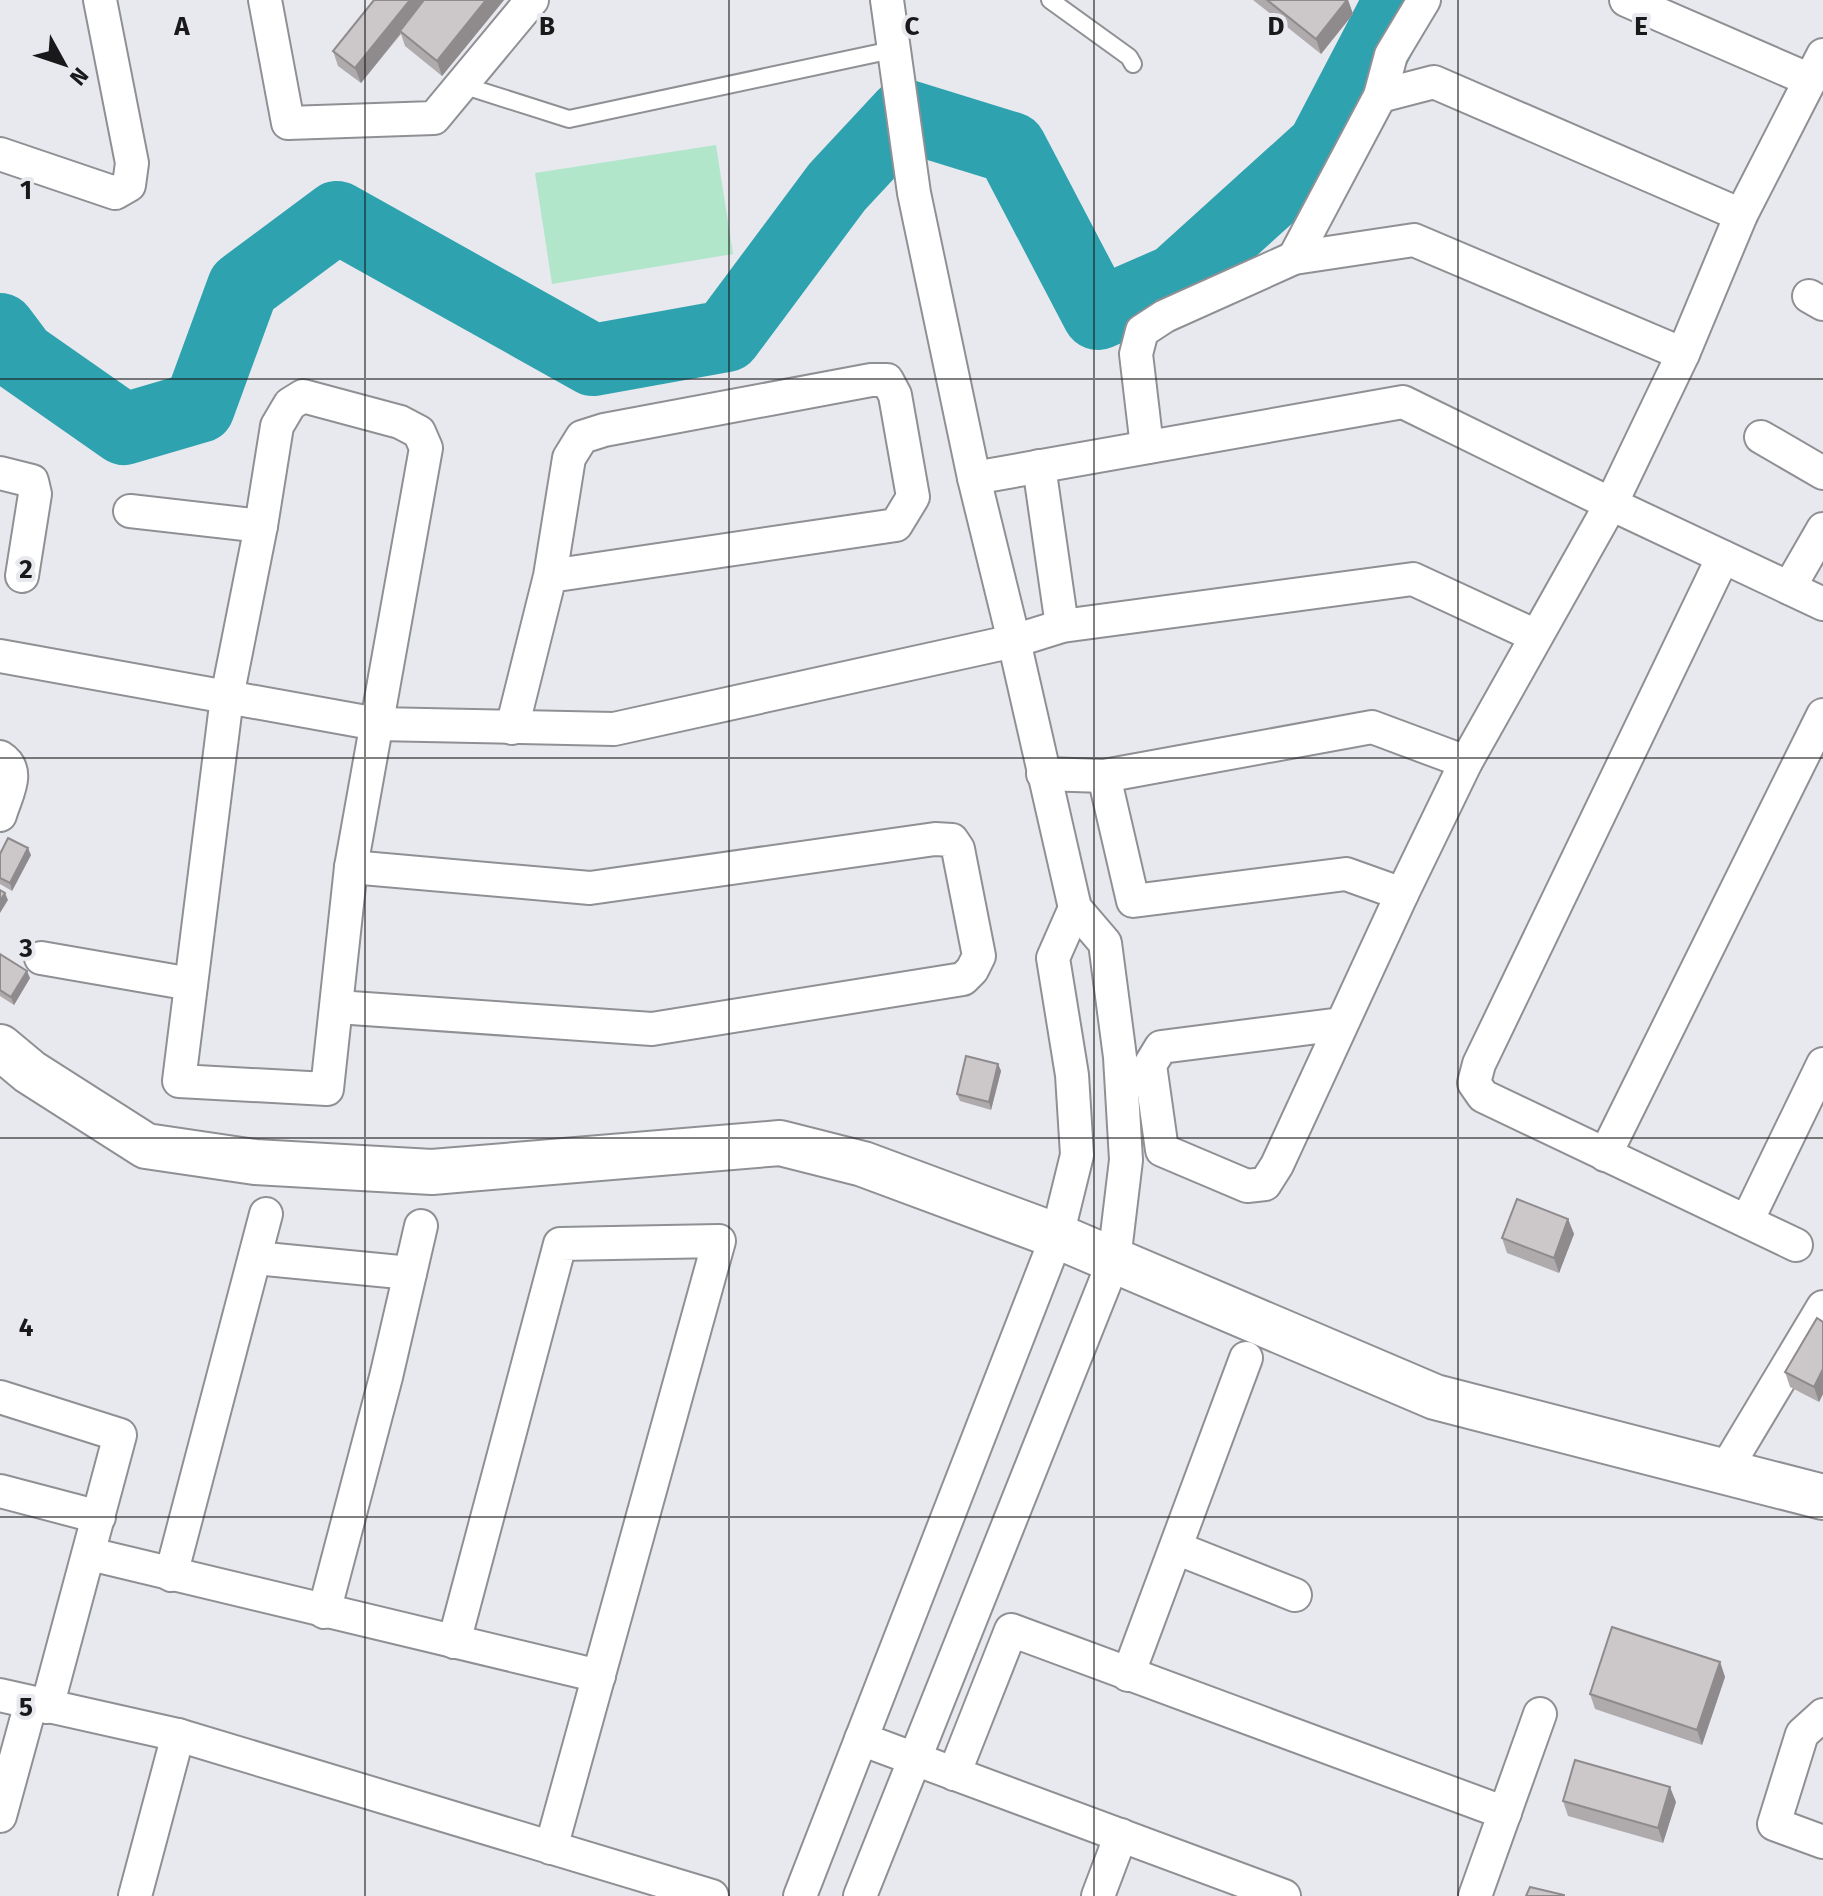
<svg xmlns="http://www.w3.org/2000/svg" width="1823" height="1896" viewBox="0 0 1823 1896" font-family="'Fira Sans',sans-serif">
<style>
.green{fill:#b1e6ca}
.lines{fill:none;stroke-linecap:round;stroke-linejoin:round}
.river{stroke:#2ea2af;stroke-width:72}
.lane-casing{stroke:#8f9094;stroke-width:20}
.street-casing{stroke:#8f9094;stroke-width:36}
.secondary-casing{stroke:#8f9094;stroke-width:48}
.lane{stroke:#fff;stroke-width:16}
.street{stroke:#fff;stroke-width:32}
.secondary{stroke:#fff;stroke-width:44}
.wall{fill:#afabad}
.shaded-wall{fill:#8f8b8d}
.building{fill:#ccc7c9;stroke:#8f8b8d;stroke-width:2}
.grid{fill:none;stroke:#19191b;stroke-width:2;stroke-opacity:0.55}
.grid-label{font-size:26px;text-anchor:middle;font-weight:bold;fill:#19191b;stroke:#e8e9ee;stroke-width:8;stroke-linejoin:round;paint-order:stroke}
</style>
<rect width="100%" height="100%" fill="#e8e9ee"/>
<path class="green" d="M716 145 733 254 552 284 535 173Z"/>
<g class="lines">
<path class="river" d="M0 329 21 357 124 429 199 407 243 287 337 217 593 360 726 336 837 187 904 115 1011 148 1098 314 1176 280 1323 147 1393 13 1402 0"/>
<g class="lane-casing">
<g id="lane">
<path d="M1050 0 1129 57 1133 64"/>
<path d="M462 85 569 119 892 50"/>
</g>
</g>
<g class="street-casing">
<g id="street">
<path d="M265 0 288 123 434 118 532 0"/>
<path d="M1626 0 1810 80"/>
<path d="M1380 96 1434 82 1741 215"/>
<path d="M0 154 115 193 129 185 132 163 100 0"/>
<path d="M1294 258 1380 96 1391 55 1424 0"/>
<path d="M1809 296 1823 304"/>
<path d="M303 396 400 422 419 432 426 448 351 867 327 1089 179 1081 227 697 261 526 277 426 290 404Z"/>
<path d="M1761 437 1823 473"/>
<path d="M1147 447 1136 354 1142 331 1165 316 1294 258 1414 240 1683 354"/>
<path d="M1039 466 1062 626"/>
<path d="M0 473 32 481 35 494 22 576"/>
<path d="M974 478 1403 402 1611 504 1823 604"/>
<path d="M130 511 261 526"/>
<path d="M1723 557 1479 1064 1474 1083 1483 1096 1796 1245"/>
<path d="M1789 588 1823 529"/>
<path d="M0 656 377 724 614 729 1014 641 1062 626 1413 579 1536 636"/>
<path d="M512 728 550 576 569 458 582 437 604 430 871 380H887L895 395 913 497 896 525 550 576"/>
<path d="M0 757C22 771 6 794 0 815"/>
<path d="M1043 774 1104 776"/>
<path d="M1402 894 1346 874 1133 901 1104 776 1372 727 1466 762"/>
<path d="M41 958 191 984"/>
<path d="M337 1007 652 1029 963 979 972 970 979 956 958 849 952 840 935 839 590 888 351 867"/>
<path d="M1341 1024 1161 1047 1150 1065 1162 1150 1247 1186 1265 1184 1277 1165 1402 894 1466 762 1611 504 1683 354 1741 215 1823 55"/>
<path d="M1605 1155 1823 715"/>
<path d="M1747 1221 1823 1064"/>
<path d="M255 1258 410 1273"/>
<path d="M0 1397 120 1435 47 1707"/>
<path d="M1724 1472 1823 1307"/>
<path d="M0 1491 99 1517"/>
<path d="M1176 1548 1295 1595"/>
<path d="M90 1554 599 1676"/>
<path d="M171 1575 266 1214"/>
<path d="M324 1612 386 1377 421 1226"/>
<path d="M454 1642 560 1244 719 1241 551 1848"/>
<path d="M1128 1675 1246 1358"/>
<path d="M0 1695 178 1735 712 1896"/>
<path d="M1823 1715 1802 1734 1774 1824 1823 1842"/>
<path d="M861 1739 1284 1896"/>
<path d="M954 1774 1011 1630 1505 1813"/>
<path d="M0 1816 31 1703"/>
<path d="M135 1896 178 1735"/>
<path d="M800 1896 1057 1236 1077 1155 1072 1075 1053 958 1075 908"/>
<path d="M860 1896 1114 1260 1126 1160 1120 1057 1105 943 1075 908 1014 641 974 478 914 193 887 0"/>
<path d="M1098 1896 1121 1835"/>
<path d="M1475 1896 1540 1714"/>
</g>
</g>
<g class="secondary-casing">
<path id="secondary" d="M0 1047 30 1072 146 1146 255 1162 432 1172 780 1143 863 1164 1057 1236 1435 1397 1823 1497"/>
</g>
<use href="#lane" class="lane"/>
<use href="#street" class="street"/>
<use href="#secondary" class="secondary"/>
</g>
<g class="wall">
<path d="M374 0H504L442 76 405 46 401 34 361 83 338 66 333 51Z"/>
<path d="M1253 0H1348L1353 14 1321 54Z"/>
<path d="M0 854 31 855 12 891 0 884Z"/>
<path d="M0 954 30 978 14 1005 0 996Z"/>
<path d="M998 1064 1001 1071 991 1110 960 1101 957 1094Z"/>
<path d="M1568 1219 1574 1234 1559 1273 1507 1253 1502 1238Z"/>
<path d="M1823 1322V1394L1819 1402 1790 1387 1785 1372Z"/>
<path d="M1720 1662 1725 1677 1702 1745 1595 1709 1590 1694Z"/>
<path d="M1563 1801 1676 1802 1663 1843 1568 1816Z"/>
</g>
<g class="shaded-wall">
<path d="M410 0H427L400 31V34L361 83 355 68Z"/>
<path d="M486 0H504L442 76 437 61Z"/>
<path d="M1347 0H1348L1353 14 1321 54 1316 39Z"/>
<path d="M28 848 31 855 12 891 10 883Z"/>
<path d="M5 893 8 900 0 913V901Z"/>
<path d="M27 971 30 978 14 1005 11 997Z"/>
<path d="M998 1064 1001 1071 991 1110 989 1102Z"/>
<path d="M1568 1219 1574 1234 1559 1273 1554 1258Z"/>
<path d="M1823 1369V1394L1819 1402 1814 1387Z"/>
<path d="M1720 1662 1725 1677 1702 1745 1697 1730Z"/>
<path d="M1670 1787 1676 1802 1663 1843 1658 1828Z"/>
</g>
<g class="building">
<path d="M374 0H410L355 68 333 51Z"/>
<path d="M424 0H486L437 61 400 31Z"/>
<path d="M1267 0H1347L1316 39Z"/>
<path d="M8 838 28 848 10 883 0 878V854Z"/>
<path d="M0 890 5 893 0 901Z"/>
<path d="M0 954 27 971 11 997 0 990Z"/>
<path d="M966 1056 998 1064 989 1102 957 1094Z"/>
<path d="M1517 1199 1568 1219 1554 1258 1502 1238Z"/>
<path d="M1817 1318 1823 1322V1369L1814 1387 1785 1372Z"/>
<path d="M1612 1627 1720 1662 1697 1730 1590 1694Z"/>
<path d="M1575 1760 1670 1787 1658 1828 1563 1801Z"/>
<path d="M1530 1887 1564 1895V1896H1526Z"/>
</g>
<path class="grid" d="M365 0V1896M729 0V1896M1094 0V1896M1458 0V1896M0 379H1823M0 758H1823M0 1138H1823M0 1517H1823"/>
<g class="grid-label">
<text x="182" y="35">A</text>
<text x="547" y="35">B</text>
<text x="912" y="35">C</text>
<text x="1276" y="35">D</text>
<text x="1641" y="35">E</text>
<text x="26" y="199">1</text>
<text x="26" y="578">2</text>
<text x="26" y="957">3</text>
<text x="26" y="1336">4</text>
<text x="26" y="1716">5</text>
</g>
<g transform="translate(64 64) rotate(130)" stroke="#e8e9ee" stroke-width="6" paint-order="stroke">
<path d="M0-6L14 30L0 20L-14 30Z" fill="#19191b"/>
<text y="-12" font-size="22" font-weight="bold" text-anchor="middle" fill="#19191b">N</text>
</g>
</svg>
